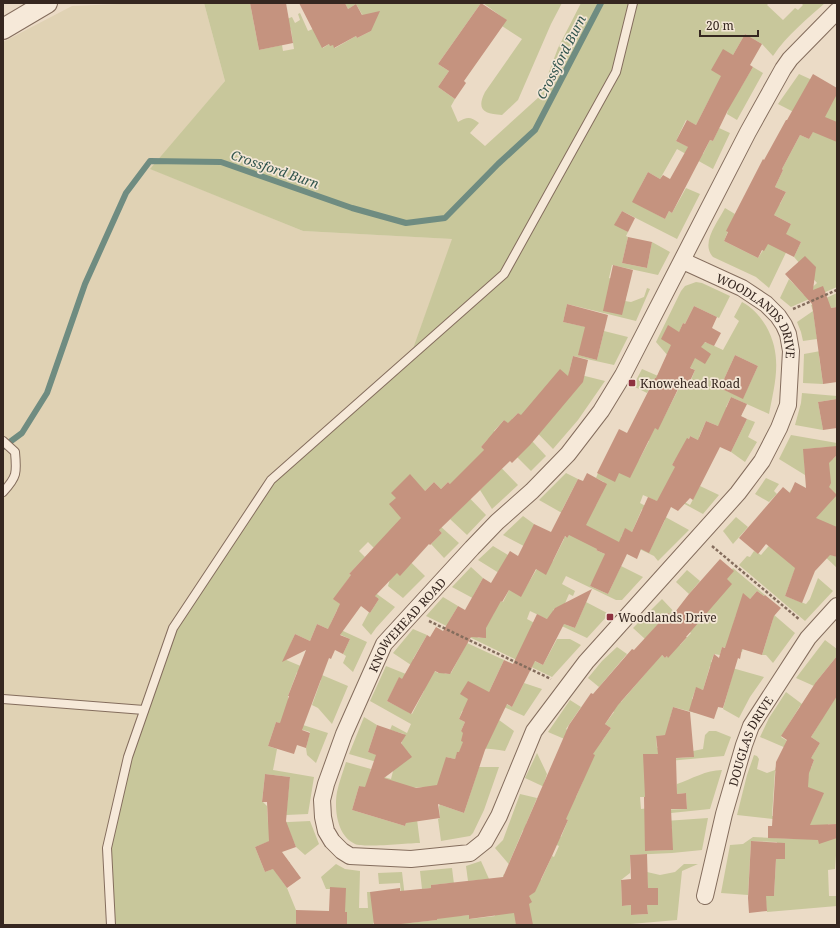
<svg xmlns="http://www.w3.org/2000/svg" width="840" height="928" viewBox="0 0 840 928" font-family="'Noto Serif',serif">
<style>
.farmland{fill:#e0d2b4}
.green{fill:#c8c79b;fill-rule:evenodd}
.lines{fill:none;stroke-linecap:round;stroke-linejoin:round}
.stream{stroke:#6f8c81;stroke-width:6}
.building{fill:#c5937f}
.service-casing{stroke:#846d5d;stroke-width:10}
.minor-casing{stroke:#846d5d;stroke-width:18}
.tertiary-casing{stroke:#846d5d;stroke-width:22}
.path{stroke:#846d5d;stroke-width:2.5;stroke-dasharray:3 2;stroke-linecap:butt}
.service{stroke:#f6e9d9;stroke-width:8}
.minor{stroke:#f6e9d9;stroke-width:16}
.tertiary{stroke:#f6e9d9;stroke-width:20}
.poi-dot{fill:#8e3240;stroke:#f3e6d5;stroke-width:1.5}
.labels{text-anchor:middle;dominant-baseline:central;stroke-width:3.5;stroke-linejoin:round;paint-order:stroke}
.street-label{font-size:12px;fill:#362720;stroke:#f3e6d5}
.poi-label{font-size:12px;fill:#362720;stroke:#f3e6d5;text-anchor:start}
.water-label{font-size:13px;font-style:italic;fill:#30544d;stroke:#f3e6d5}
</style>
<rect width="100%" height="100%" fill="#ebdbc6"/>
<path class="farmland" d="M143 3H204L225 81 151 169 303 231 453 239 410 357 111 925H3V42L72 6Z"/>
<g class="green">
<path d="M204 3H250L259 50 282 45 283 51 294 49 291 30 284 20 292 17 295 23 300 20 298 14 300 13 308 31 320 26 316 34 323 48 329 44 333 45 335 48 356 36 357 38 371 31 372 14H368L363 16 356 4 348 9 345 3H481L438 64 449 71 438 87 455 99 451 106 458 122C467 117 470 116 479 123L470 133 485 146 540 96 558 48 581 3H769L767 5 783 20 795 8 798 10 803 5 801 3H825C807 19 787 35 773 56L762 44 745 34 733 55 741 87 753 67 763 73 737 120 727 114 728 110 709 100 696 125 686 120 676 141 703 154 710 140 713 141 719 128 730 133 713 169 677 149 660 179 648 172 638 191 645 208 665 219 669 211 672 213 686 188 700 194 677 239 622 211 615 224 628 232 626 236 628 237 622 263 647 268 652 242 670 252 658 275 612 265 609 278 629 283 625 301 631 302 644 297 647 288 650 289 636 321 567 304 563 322 586 327 579 355 597 360 604 331 628 337 614 365 573 356 569 372 605 381 578 420 553 449 518 413 512 419 515 423 512 427 504 420 494 431 500 437 488 439 481 447 518 485 492 509 480 490 498 472 457 485 486 515 467 535 450 519 468 501 448 482 441 489 434 482 423 493 439 525 459 543 444 558 431 544 442 533 416 507 387 539 425 576 403 598 388 586 390 579 374 548 368 542 359 551 365 557 349 574 395 607 376 628 371 635 362 625 369 612 370 613 379 599 349 578 334 599 352 613 350 616 337 610 330 625 367 642 353 672 343 663 346 656 343 654 350 639 317 624 310 641 295 634 284 659 348 686 332 724 318 708 312 705 321 680 297 672 288 696V699L303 725 328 733 316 763 307 755 306 748 310 732 276 722 268 746 277 749 273 770 314 777 308 814 286 815 290 777 265 774 262 801 267 806 268 823 310 821 319 844 305 855 296 847 290 833 255 847 265 872 290 862V863L277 874 287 888 296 910V925H111L107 848 128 757 173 628 271 480 410 357 452 239 303 231 150 169 225 81Z"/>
<path d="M483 3H562L551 24 518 100 502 115C484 114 476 110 485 92L522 39 502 26 506 20Z"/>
<path d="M799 74 810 79 837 93V287L791 307 780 298 789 279 804 295 817 283 794 257 801 242 793 238 769 288 756 277 713 257C700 243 718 222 725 208L735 214 724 241 758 258 773 234 784 236 791 224 763 209 780 204 786 192 775 187 783 170 782 169 800 135 809 139 817 124 778 104Z"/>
<path d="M696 282 702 283 730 296 719 318 694 306 685 324 683 323 677 337 700 348 703 342 708 343 723 350 739 321 734 317 742 302C753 308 760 316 766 326 783 356 775 383 769 414L731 397 726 407 742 414 741 416 718 426 706 421 699 437 710 442 708 445 690 436C685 447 678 455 672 465L680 469 668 493 690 505 700 486 719 495 703 514 668 495 663 504 643 495 640 503 689 530 658 561 654 556 627 543H600L596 550 607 555 590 586 608 594 621 566 643 577 622 600H616L566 576 562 584 575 591 573 596 569 594 563 608 557 607 553 610C554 622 565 624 575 628L586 602 609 614 587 638 530 611 527 619 542 627 526 657 543 665 557 639H570L581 645 552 677 426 616 443 597 458 606 448 623 479 638 484 637 486 632 475 612 490 620 494 613 480 602 452 587 471 567 483 578 473 596 497 599 503 602 509 590 507 578 478 560 493 546 508 555 526 587 538 567 553 561 564 539 554 530 567 538 562 513 539 500 566 473 578 479 562 510 578 519 588 501 596 505 602 493 599 491 604 482 596 478 598 473H619L639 460 649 441 638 435 663 419 678 390 655 378 647 393 633 386 642 369 672 382 676 373 691 380 695 370 669 357 656 342 681 291 685 286ZM735 355 758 366 743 398 720 388ZM642 509 665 520 649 552 627 542V540L621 537 625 529 632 532Z"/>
<path d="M837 293V307L813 311 817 339 803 341 801 332 797 322 813 311 811 305Z"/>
<path d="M826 350 837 353 819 356 823 384 803 383 804 354Z"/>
<path d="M802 393 837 396V399L818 402 823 430 795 425 801 403Z"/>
<path d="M747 419 755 422 748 437 757 442 745 462 731 452Z"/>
<path d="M520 428 546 456 531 471 517 457Z"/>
<path d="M791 435 837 443V527L826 553 837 557V568L818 550 795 569 785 596 806 604 810 599 818 578 833 591 805 621 739 565 747 556 750 557 754 551 761 555 780 533 789 493 791 490 806 498 829 459H833L836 456V453L828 447 804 449 805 475 779 459Z"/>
<path d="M766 478 779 484 774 491 777 494 769 502 755 494Z"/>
<path d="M523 516 534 524 541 555 503 535Z"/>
<path d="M736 517 748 527 733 544 723 531Z"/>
<path d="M733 568 765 595 764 596 757 591 749 600 756 605 759 602 795 633 773 663 766 655H762L773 619 754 613 752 620 736 615 733 625 748 630 742 652 722 647 720 655 714 654 711 662 764 677 750 697 739 718 723 709 733 673 710 666 703 690 696 688 692 699 718 707 717 710 698 704 696 713 673 707 669 722 684 726 685 734 656 736 657 748H665L666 759 693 757V751L703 749 705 735 709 731H716L731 737 724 756 657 762 658 785H645V797H640L641 809 650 808 651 810 687 809 686 793 677 794V784C692 779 706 770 722 770L710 809 671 813 653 814V822L645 828 646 851 672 850V827H665V821L708 818 702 850 672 853 630 855V873L621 880 622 906 631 905V915L648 914 647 905 658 904V888H648L647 872 660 875 675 872 684 864H698L682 871 677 920 619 925H401L400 917H403L400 883 379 884 378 873 402 872 408 923 437 920 436 913 453 911 450 883 431 885V888L422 889 420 871 452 868 458 916 469 915 470 919 495 916 494 907 496 906 495 896 515 894 503 875 505 874 514 889 522 884 513 869 495 848 503 840 520 794 537 798 526 824 552 835 553 834 561 837 568 820 560 816 568 798 525 778 537 753 547 774 544 783 576 797 583 781 576 778 588 749 548 732 570 700 581 707 566 729 590 746 597 737 602 741 611 728 605 724 614 712 606 705 614 696 621 702 652 666 654 663 651 661 659 653 665 658 670 653 664 647 665 646 671 652 677 644 671 639 672 638 680 645 691 633 668 613 645 639 633 628 662 599 678 616 691 627 696 620 699 622 705 615 701 612 728 581 725 578ZM523 830 559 846 554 857 552 856 541 880 534 878 536 873H534L533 874 509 863Z"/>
<path d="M687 570 700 581 689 594 676 582Z"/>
<path d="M413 629 427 635 413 659 438 673 440 671 446 674 451 673 467 643 504 660 488 694 512 707 524 683 542 689 524 716 493 702 462 711 459 719 465 722 461 731 487 744 499 720 514 731 505 751C488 748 474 747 457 753L455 759 446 757 452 770 441 805 464 813 479 767H499L484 810 473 833 470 836 441 841 438 819 440 818 439 807 442 796 422 787 413 788 420 843C408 843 364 848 355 844 337 836 334 809 337 792 339 782 343 772 346 762L371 769 370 773 391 779 394 767 349 754 364 717 377 725 368 752 396 761 410 756 408 752 400 749 404 734 390 730 392 725 407 733 411 724 370 701 386 666 406 674 403 680 399 678 387 701 412 714 424 691 422 683 411 665 393 653ZM359 786 412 802 405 826 352 810Z"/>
<path d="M825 640 837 649V656L816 682 837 699V824H828V837H836V841L837 842 835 869 828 870 829 896H837V906L767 912 766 902 753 895 774 896 776 859H785L776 848 777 842 751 841 748 895 721 893 730 845 743 844 753 837 794 839 773 819 737 815 747 775 754 755 757 756 759 759 757 769 767 773 775 770 777 763 811 768 814 760 760 737 769 718 786 692 802 704 814 686 796 678ZM800 706 822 719 811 737 820 743 812 756 781 737ZM775 771 809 773 798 817 772 816Z"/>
<path d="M617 647 627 654 599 687 588 678 602 661Z"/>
<path d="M481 861 489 879 468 881 466 866Z"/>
<path d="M336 864 345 869 360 871 359 908H368L367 892H372L376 922 373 923 374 925H340L330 887V889H326L321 877Z"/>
</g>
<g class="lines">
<path class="stream" d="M3 447 22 433 47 393 85 284 126 193 150 161 221 162 352 208 406 223 445 218 498 164 535 130 601 3"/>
</g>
<g class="building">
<path d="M250 3H286L293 43 259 50Z"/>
<path d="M299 3H345L348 9 356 4 362 15 380 11 371 31 357 38 356 36 334 48 333 45 330 46 329 44 322 48Z"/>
<path d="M481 3 507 20 464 81 466 83 455 99 438 87 449 71 438 64Z"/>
<path d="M745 34 762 44 750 65 753 67 728 110 713 141 710 140 672 213 669 211 665 219 632 202 648 172 660 179 663 175 670 179 688 147 676 141 687 120 696 125 721 76 711 70 723 49 733 55Z"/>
<path d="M813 74 837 88V94L825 117 837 122V142L813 132 809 139 800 135 782 169 783 170 775 187 786 192 774 215 791 224 786 234 801 242 794 257 768 244 764 251 762 250 758 258 724 241 728 232 726 231 763 159 764 160 786 120H787Z"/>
<path d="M622 211 635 218 628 232 614 225Z"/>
<path d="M628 237 652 242 647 268 622 263Z"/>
<path d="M805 256 816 267 813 290 823 286 831 308 837 307V382L823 384 812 304 785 274Z"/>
<path d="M613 265 633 270 622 315 603 311Z"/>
<path d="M567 304 608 315 597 360 578 355 585 327 563 322Z"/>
<path d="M694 306 717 317 712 328 721 333 714 346 705 342 701 347 711 354 705 364 695 358 690 368 695 370 686 390 679 387 658 430 655 428 630 478 619 473 615 482 597 473 619 429 627 433 655 378H656L671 345 661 339 668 325 679 332 683 323 685 324Z"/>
<path d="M735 355 758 366 743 399 720 388Z"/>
<path d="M573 356 588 360 583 382 530 445 512 463 510 461 439 530 442 533 430 545 429 544 400 576 397 573 375 596 379 599 370 613 361 606 340 635 350 639 343 654 335 650 331 659 329 658 302 730 310 733 306 748 297 745 294 754 268 746 276 722 280 723 289 696H288L306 650 282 662 295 634 310 641 317 624 328 629 340 604 333 599 351 575 349 574 401 518 389 504 396 498 391 493 410 474 425 491 434 482 441 489 448 482 450 484 484 450 481 447 504 420 508 423 518 413 521 415 560 369 568 376Z"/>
<path d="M731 397 747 404 741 416 747 419 731 452 720 447 693 500 690 498 678 511 671 507 649 553 641 549 637 559 627 554 608 594 590 586 605 554 596 550 597 549 569 535 567 538 565 536 546 575 536 569 521 597 509 590 502 602 501 601 486 628V638L471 637 450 674 439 673 435 671 411 714 387 701 399 677 402 679 427 635 430 637 436 627 443 631 458 606 465 610 483 578 491 583 510 551 518 556 534 524 551 532 578 479 583 481 587 473 607 484 586 525 619 542 625 528 632 532 648 497 657 501 675 467 672 465 687 438 689 439 690 436 698 440 706 421 718 426Z"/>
<path d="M837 399V428L823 430 818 402Z"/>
<path d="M837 446V455L829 463 831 483 829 487 837 495 816 518 837 527V557L830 555 815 571 802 603 785 596 795 568 766 544 758 554 739 538 783 487 790 493 795 482 806 488 803 449Z"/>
<path d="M720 559 734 571 727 579 732 584 686 637H687L668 658 667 656 665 658 662 655 618 705 605 724 611 728 593 754 595 755 566 819 568 820 552 856 535 892 529 896 532 902 529 904 533 925H516L514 913 469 919V915L437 919V920L401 924V925H374L370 892 400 888V891L431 888V885L503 877 569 725 591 693 593 694 632 649 634 650 668 613 672 616 689 594Z"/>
<path d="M592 589 575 628 564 624 543 665 535 661 512 707 507 704 485 750 464 813 438 804 440 818 406 823 405 826 352 810 359 786 365 787 376 755 368 752 377 725 406 735 401 743 412 757 384 778 416 788 437 785 446 757 455 759 457 752H459L463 742 461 741 463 733 461 731 465 722 459 719 468 699 460 694 468 681 489 692 504 660 513 664 537 614 547 619 555 608Z"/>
<path d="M757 591 764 596 765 595 781 608 774 616 762 655 742 649 740 659 738 658 723 708 718 707 714 719 689 711 696 687 703 690 714 654 719 658 722 647 725 648 743 593 750 599Z"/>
<path d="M837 656V696L811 737 820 743 811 758 814 760 809 773 808 787 824 793 810 825 837 824V838L819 844 818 840 768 838V826H772L776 762 787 740 781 736 816 682Z"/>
<path d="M673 707 690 712 694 757 676 758 677 794 686 793 687 809H671L673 850 645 851 644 797H645L643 754H658L656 736 665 735Z"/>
<path d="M265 774 290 777 286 821 296 847 282 852 301 878 287 888 273 869 265 872 255 847 269 841 267 802H262Z"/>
<path d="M751 841 785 843V859H776L774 896H766L767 911 749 913 748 898Z"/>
<path d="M647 854 648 888H658V905H647L648 914 631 915V905L622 906 621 880 631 879 630 855Z"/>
<path d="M330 887 346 888 345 912H347V925H296V910L329 911Z"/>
</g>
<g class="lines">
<g class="service-casing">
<g id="service">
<path d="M3 441 15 452C17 473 17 477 3 492"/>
<path d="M3 699 144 710"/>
<path d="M111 925 107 848 128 757 173 628 271 480 504 274 616 72 633 3"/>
</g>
</g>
<g class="minor-casing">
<g id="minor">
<path id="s1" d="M683 261 742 288 766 304 778 316 784 325 788 334 791 351 788 405 779 428 762 461 738 493 586 662 534 731 499 816 485 841 470 853 411 859 350 856 342 851 332 841 326 831 323 817 322 800 326 784 344 734 384 644 472 548 497 522 532 491 568 454 601 411 623 375 748 132 783 69 790 59 837 11"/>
<path id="s2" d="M705 896 724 814 744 745 751 726 808 638 837 606"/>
</g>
</g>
<g class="tertiary-casing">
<path id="tertiary" d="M3 29 47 3"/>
</g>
<g class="path">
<path d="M793 309 837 290"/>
<path d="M712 546 800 620"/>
<path d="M429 621 551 679"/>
</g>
<use href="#service" class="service"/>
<use href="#minor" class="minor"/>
<use href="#tertiary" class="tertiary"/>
</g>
<g class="poi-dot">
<rect x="628" y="379" width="8" height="8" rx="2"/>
<rect x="606" y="613" width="8" height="8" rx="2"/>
</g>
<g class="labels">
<g class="street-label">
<text stroke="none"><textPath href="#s1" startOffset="97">WOODLANDS DRIVE</textPath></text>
<text stroke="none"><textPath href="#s1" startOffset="1142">KNOWEHEAD ROAD</textPath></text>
<text stroke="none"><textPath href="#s2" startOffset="162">DOUGLAS DRIVE</textPath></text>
</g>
<g class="poi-label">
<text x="640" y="383">Knowehead Road</text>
<text x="618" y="617">Woodlands Drive</text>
</g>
<g class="water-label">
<text transform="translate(561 57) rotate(-63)">Crossford Burn</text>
<text transform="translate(275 169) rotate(19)">Crossford Burn</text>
</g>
</g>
<rect width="840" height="928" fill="none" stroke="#362720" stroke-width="8"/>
<path d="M700 30v6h58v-6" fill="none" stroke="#362720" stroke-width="2"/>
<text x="706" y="30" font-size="12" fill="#362720" stroke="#f3e6d5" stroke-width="3" paint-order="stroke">20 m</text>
</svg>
